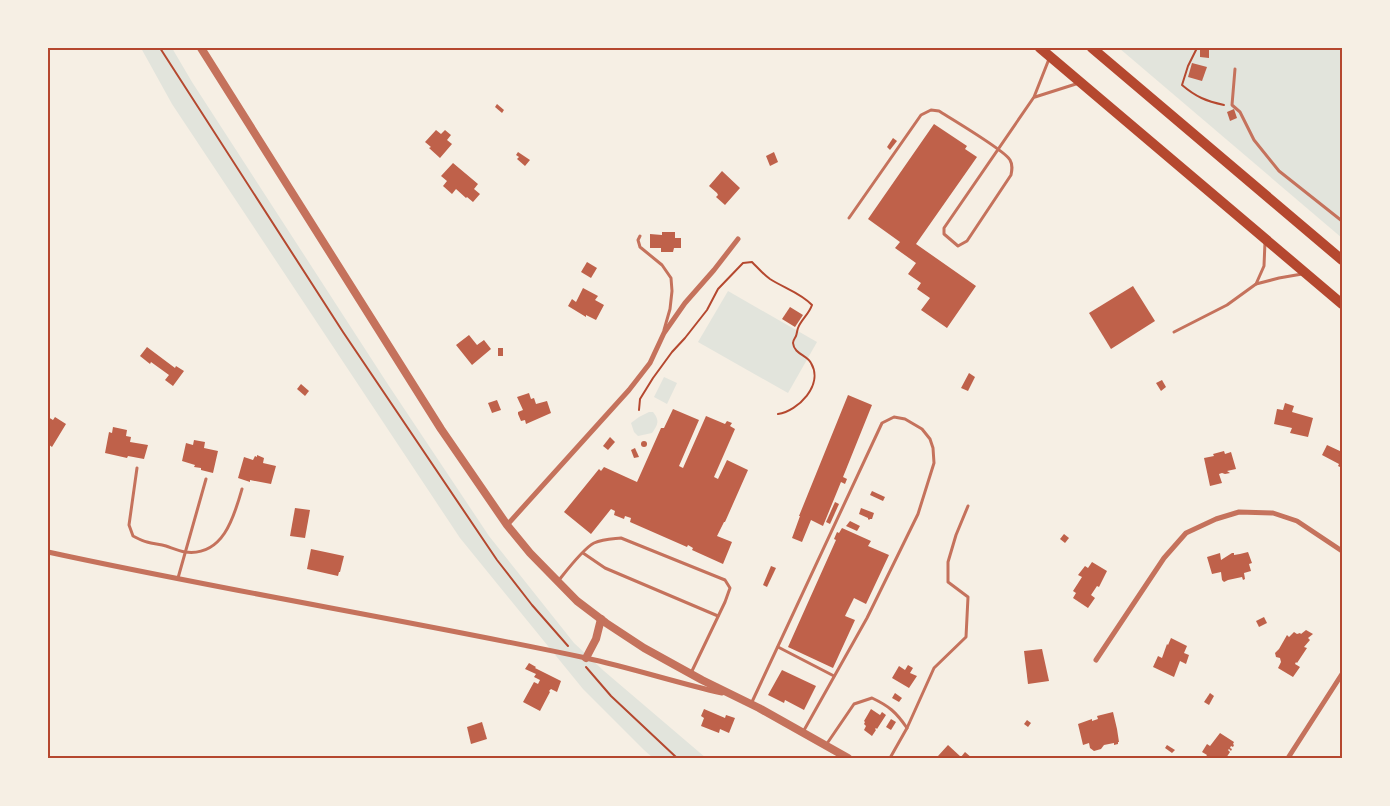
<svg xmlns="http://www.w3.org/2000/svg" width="1390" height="806" viewBox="0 0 1390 806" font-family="Karla,sans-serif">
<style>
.green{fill:#e2e4dc}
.building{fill:#bf614a}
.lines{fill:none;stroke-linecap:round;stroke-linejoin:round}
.path{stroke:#b5482f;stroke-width:2}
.service{stroke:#c5725c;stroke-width:3}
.minor{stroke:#c5725c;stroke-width:5}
.tertiary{stroke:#c5725c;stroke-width:8}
.trunk{stroke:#b5482f;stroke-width:10}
.neatline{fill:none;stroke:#b5482f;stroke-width:2}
</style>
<rect width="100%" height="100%" fill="#f6efe4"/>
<g class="green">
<path d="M141 48H172L192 82 389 386 489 536 574 643 604 671 706 758H653L644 750 583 689 460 538 172 104Z"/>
<path d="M1119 48H1342V238Z"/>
<path d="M728 291 817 342 788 393 698 342Z"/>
<path d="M664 377 677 383 667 404 654 397Z"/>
<path d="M649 412H653C660 421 658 424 652 433L638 436 634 432 631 423 639 417Z"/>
</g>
<g class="building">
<path d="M1200 48H1209V58L1200 57Z"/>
<path d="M1192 63 1207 67 1202 81 1188 77Z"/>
<path d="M497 104 504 110 502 113 495 107Z"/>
<path d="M1234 109 1237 118 1230 121 1227 112Z"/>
<path d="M934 124 967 146 965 149 977 157 916 244 976 286 947 328 921 310 930 298 917 289 921 283 908 274 916 263 895 248 900 242 868 219Z"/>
<path d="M436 130 441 134 445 130 451 135 447 140 452 144 440 158 429 148 431 147 425 142Z"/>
<path d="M893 138 897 141 890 150 887 147Z"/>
<path d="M518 152 530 160 525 166 517 159 519 157 516 155Z"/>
<path d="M774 152 778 162 770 166 766 156Z"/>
<path d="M453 163 478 184 474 189 480 194 473 202 467 197 466 198 456 189 452 194 443 186 447 181 441 176Z"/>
<path d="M722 171 740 188 725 205 716 197 718 195 717 193 709 186Z"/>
<path d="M662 232H675V238H681V248H674L673 252H661V248H650V234L662 235Z"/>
<path d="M587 262 597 268 591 278 581 272Z"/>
<path d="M1133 286 1155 321 1111 349 1089 313Z"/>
<path d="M583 288 598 296 595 300 604 305 596 320 586 315V317L568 306 572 299 576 302Z"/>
<path d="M790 307 803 315 795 327 782 319Z"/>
<path d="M469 335 477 345 484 340 491 349 472 365 456 345Z"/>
<path d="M147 347 175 368 176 366 184 371 173 386 165 380 169 375 151 362 150 364 140 356Z"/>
<rect x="498" y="348" width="5" height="8"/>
<path d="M969 373 975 377 968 391 961 388Z"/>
<path d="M1162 380 1166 387 1161 391 1156 383Z"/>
<path d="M301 384 309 391 305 396 297 389Z"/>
<path d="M529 393 531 399 534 398 536 404 547 401 551 413 526 424 525 420 521 421 518 414V412L523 410 517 397Z"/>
<path d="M848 395 872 405 843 477 847 479 845 484 841 482 823 526 811 520 802 542 792 538 800 516H799Z"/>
<path d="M497 400 501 410 492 413 488 403Z"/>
<path d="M1285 403 1294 406 1292 412 1313 418 1308 437 1290 433 1292 428 1274 424 1277 409 1283 410Z"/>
<path d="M673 409 699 420 679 466 683 468 706 416 725 424 727 421 732 423 730 426 735 429 714 477 718 479 727 460 748 470 725 522H724L717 536 732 542 723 564 692 550 693 548 688 545 687 547 630 522 631 518 625 516 624 519 614 515 615 511 611 509 591 534 564 512 599 469 601 471 604 467 637 482 661 428H664Z"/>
<path d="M48 417 53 420 55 417 66 424 52 447 48 444Z"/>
<path d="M113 427 127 430 126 436 131 437 130 442 148 445 144 459 128 456 127 458 105 453 109 432 112 433Z"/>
<path d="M610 437 615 442 608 450 603 446Z"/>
<path d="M194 440 205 442 204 448 218 451 213 473 201 470V468L194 467 195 465 182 461 186 443 193 445Z"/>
<circle cx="644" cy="444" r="3"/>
<path d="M1327 445 1342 452V468L1338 466 1339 464 1322 455Z"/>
<path d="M635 448 639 457 634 458 631 450Z"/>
<path d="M1224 451 1225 454 1231 452 1236 469 1227 471 1230 473 1225 474 1222 473 1219 474 1222 483 1210 486 1204 458 1214 456 1213 454Z"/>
<path d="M257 455 264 458 263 463 276 466 271 484 250 480V482L238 478 244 457 253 460 255 456 257 457Z"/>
<path d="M872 491 885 497 883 501 870 495Z"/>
<path d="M835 502 839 504 830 524 826 522Z"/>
<path d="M295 508 310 510 305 538 290 536Z"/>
<path d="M861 508 874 513 872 519H870L869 520 868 519V518L859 514Z"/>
<path d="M850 521 860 526 857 531 846 526Z"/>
<path d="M842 528 871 541 868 546 889 555 866 604 854 598 845 616 855 620 833 668 788 647 836 540 834 539 837 532 839 533Z"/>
<path d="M1064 534 1069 538 1065 543 1060 539Z"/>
<path d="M311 549 344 556 340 572H339L338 576 307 569Z"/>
<path d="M1248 552 1252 563 1249 564 1251 571 1244 573 1245 579 1243 580 1242 577 1228 580 1224 582 1222 580 1221 572 1212 574 1207 557 1220 553 1221 560 1232 553H1234V555L1240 554Z"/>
<path d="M1092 562 1107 571 1099 587 1097 586 1091 595 1095 598 1088 608 1073 598 1076 593 1073 591 1082 577 1078 575 1085 566 1088 568Z"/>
<path d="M771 566 776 568 767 587 763 585Z"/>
<path d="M1264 617 1267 623 1259 627 1256 621Z"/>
<path d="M1306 630 1313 634 1308 638 1310 640 1304 647 1307 648 1297 663 1296 662 1295 664 1300 667 1293 677 1278 668 1281 662 1280 658 1276 657 1275 653 1279 649 1287 635 1289 637 1294 632 1297 634 1300 633 1301 634Z"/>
<path d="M1171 638 1187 646 1184 653 1189 655 1186 664 1180 661 1174 677 1153 667 1158 656 1162 658 1167 644 1168 645Z"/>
<path d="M1042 649 1049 681 1028 684 1024 651Z"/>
<path d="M529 663 536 667 535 668 561 681 557 692 551 689 549 691 550 692 540 711 523 702 534 682 538 684 540 680 534 677 536 674 525 669Z"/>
<path d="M908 665 913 668 910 673 917 676 909 688 892 678 899 666 905 670Z"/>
<path d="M782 670 816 686 804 710 785 700 784 703 768 695Z"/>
<path d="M895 693 902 698 899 702 892 698Z"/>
<path d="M1210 693 1214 696 1209 705 1204 702Z"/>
<path d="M704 709 725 718 726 715 735 718 729 733 720 729 719 733 701 726 704 718 701 716Z"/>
<path d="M871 709 880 715 882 712 886 715 877 729 876 728 875 729 876 730 872 736 864 730 866 726 864 724 865 722 864 721Z"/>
<path d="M1113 712 1117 729 1119 742H1118V744L1114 745V743L1104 745 1101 749 1094 751 1090 748 1089 743 1083 745 1078 724 1092 719V721L1098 719 1097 716Z"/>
<path d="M891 719 896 722 891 730 886 727Z"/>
<path d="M1027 720 1031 723 1028 727 1024 724Z"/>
<path d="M482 722 487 739 471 744 467 727Z"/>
<path d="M1220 733 1234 742 1233 744 1234 745 1233 747 1231 746 1230 748 1232 749 1231 751 1229 749 1228 750 1230 752 1226 758H1205L1207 755 1202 752 1207 744 1210 746Z"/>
<path d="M948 745 961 757 965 752 972 758H941L938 756Z"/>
<path d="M1167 745 1175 750 1172 753 1165 748Z"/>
</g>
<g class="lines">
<g class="path">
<path d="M160 48 343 332 497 560 532 605 568 646"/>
<path d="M1197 48 1188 66 1182 85C1196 97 1206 101 1224 105"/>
<path d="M639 410 640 399 653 378 672 352 685 338 707 310 718 289 743 263 752 262C758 268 763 274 770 279 784 288 801 293 812 305 809 314 801 320 798 328 797 331 797 333 796 336 795 338 793 340 793 343 794 354 807 355 811 363 824 385 798 411 778 414"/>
<path d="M586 667 611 696 677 758"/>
</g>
<g class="service">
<path d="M1235 69 1232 105 1240 112 1254 140 1279 171 1342 221"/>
<path d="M1035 97 1079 83"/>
<path d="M849 218 921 115 931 110 939 111C950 118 1006 151 1010 160 1013 165 1012 170 1011 175L967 241 958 246 944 234V228L1034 97 1049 59"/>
<path d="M640 236 638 240 640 247 662 265 671 278 672 291 670 309 664 330"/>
<path d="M1265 242 1264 266 1256 284 1279 278 1302 274"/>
<path d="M1174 332 1227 305 1256 284"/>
<path d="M137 468 129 525 133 536C137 538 142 541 147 542 153 544 160 544 166 546 172 548 179 551 185 552 223 557 234 517 242 489"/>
<path d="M583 553 605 568 718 616"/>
<path d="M178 578 206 479"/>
<path d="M559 580C567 570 584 548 594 543 603 539 612 539 621 538L725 580 730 588 725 602 691 673"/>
<path d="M778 647 834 676"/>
<path d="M751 704 882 423 894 417 905 419 922 429 930 439 933 448 934 463 918 514 867 618 803 732"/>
<path d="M826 745 854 704 872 698C889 706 896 712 907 728"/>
<path d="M890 758 907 728 934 668 966 637 968 597 948 582V562L956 535 968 506"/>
</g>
<g class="minor">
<path d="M507 525 629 390 650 363 664 333 685 303 714 270 738 239"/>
<path d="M48 552C227 591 407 620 586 658 632 668 677 683 722 693"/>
<path d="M1096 660 1164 558 1186 533 1216 519 1239 512 1273 513 1297 521 1342 551"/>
<path d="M1288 758 1342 674"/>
</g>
<g class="tertiary">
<path d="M201 48 441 429 507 525 530 553 577 601 606 623 644 648 702 680 759 708 848 758"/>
<path d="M586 658 596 639 601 619"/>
</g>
<g class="trunk">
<path d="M1040 48 1342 304"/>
<path d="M1092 48 1342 260"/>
</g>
</g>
<rect width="1390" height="806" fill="none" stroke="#f6efe4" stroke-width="98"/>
<rect x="49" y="49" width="1292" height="708" class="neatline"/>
</svg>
